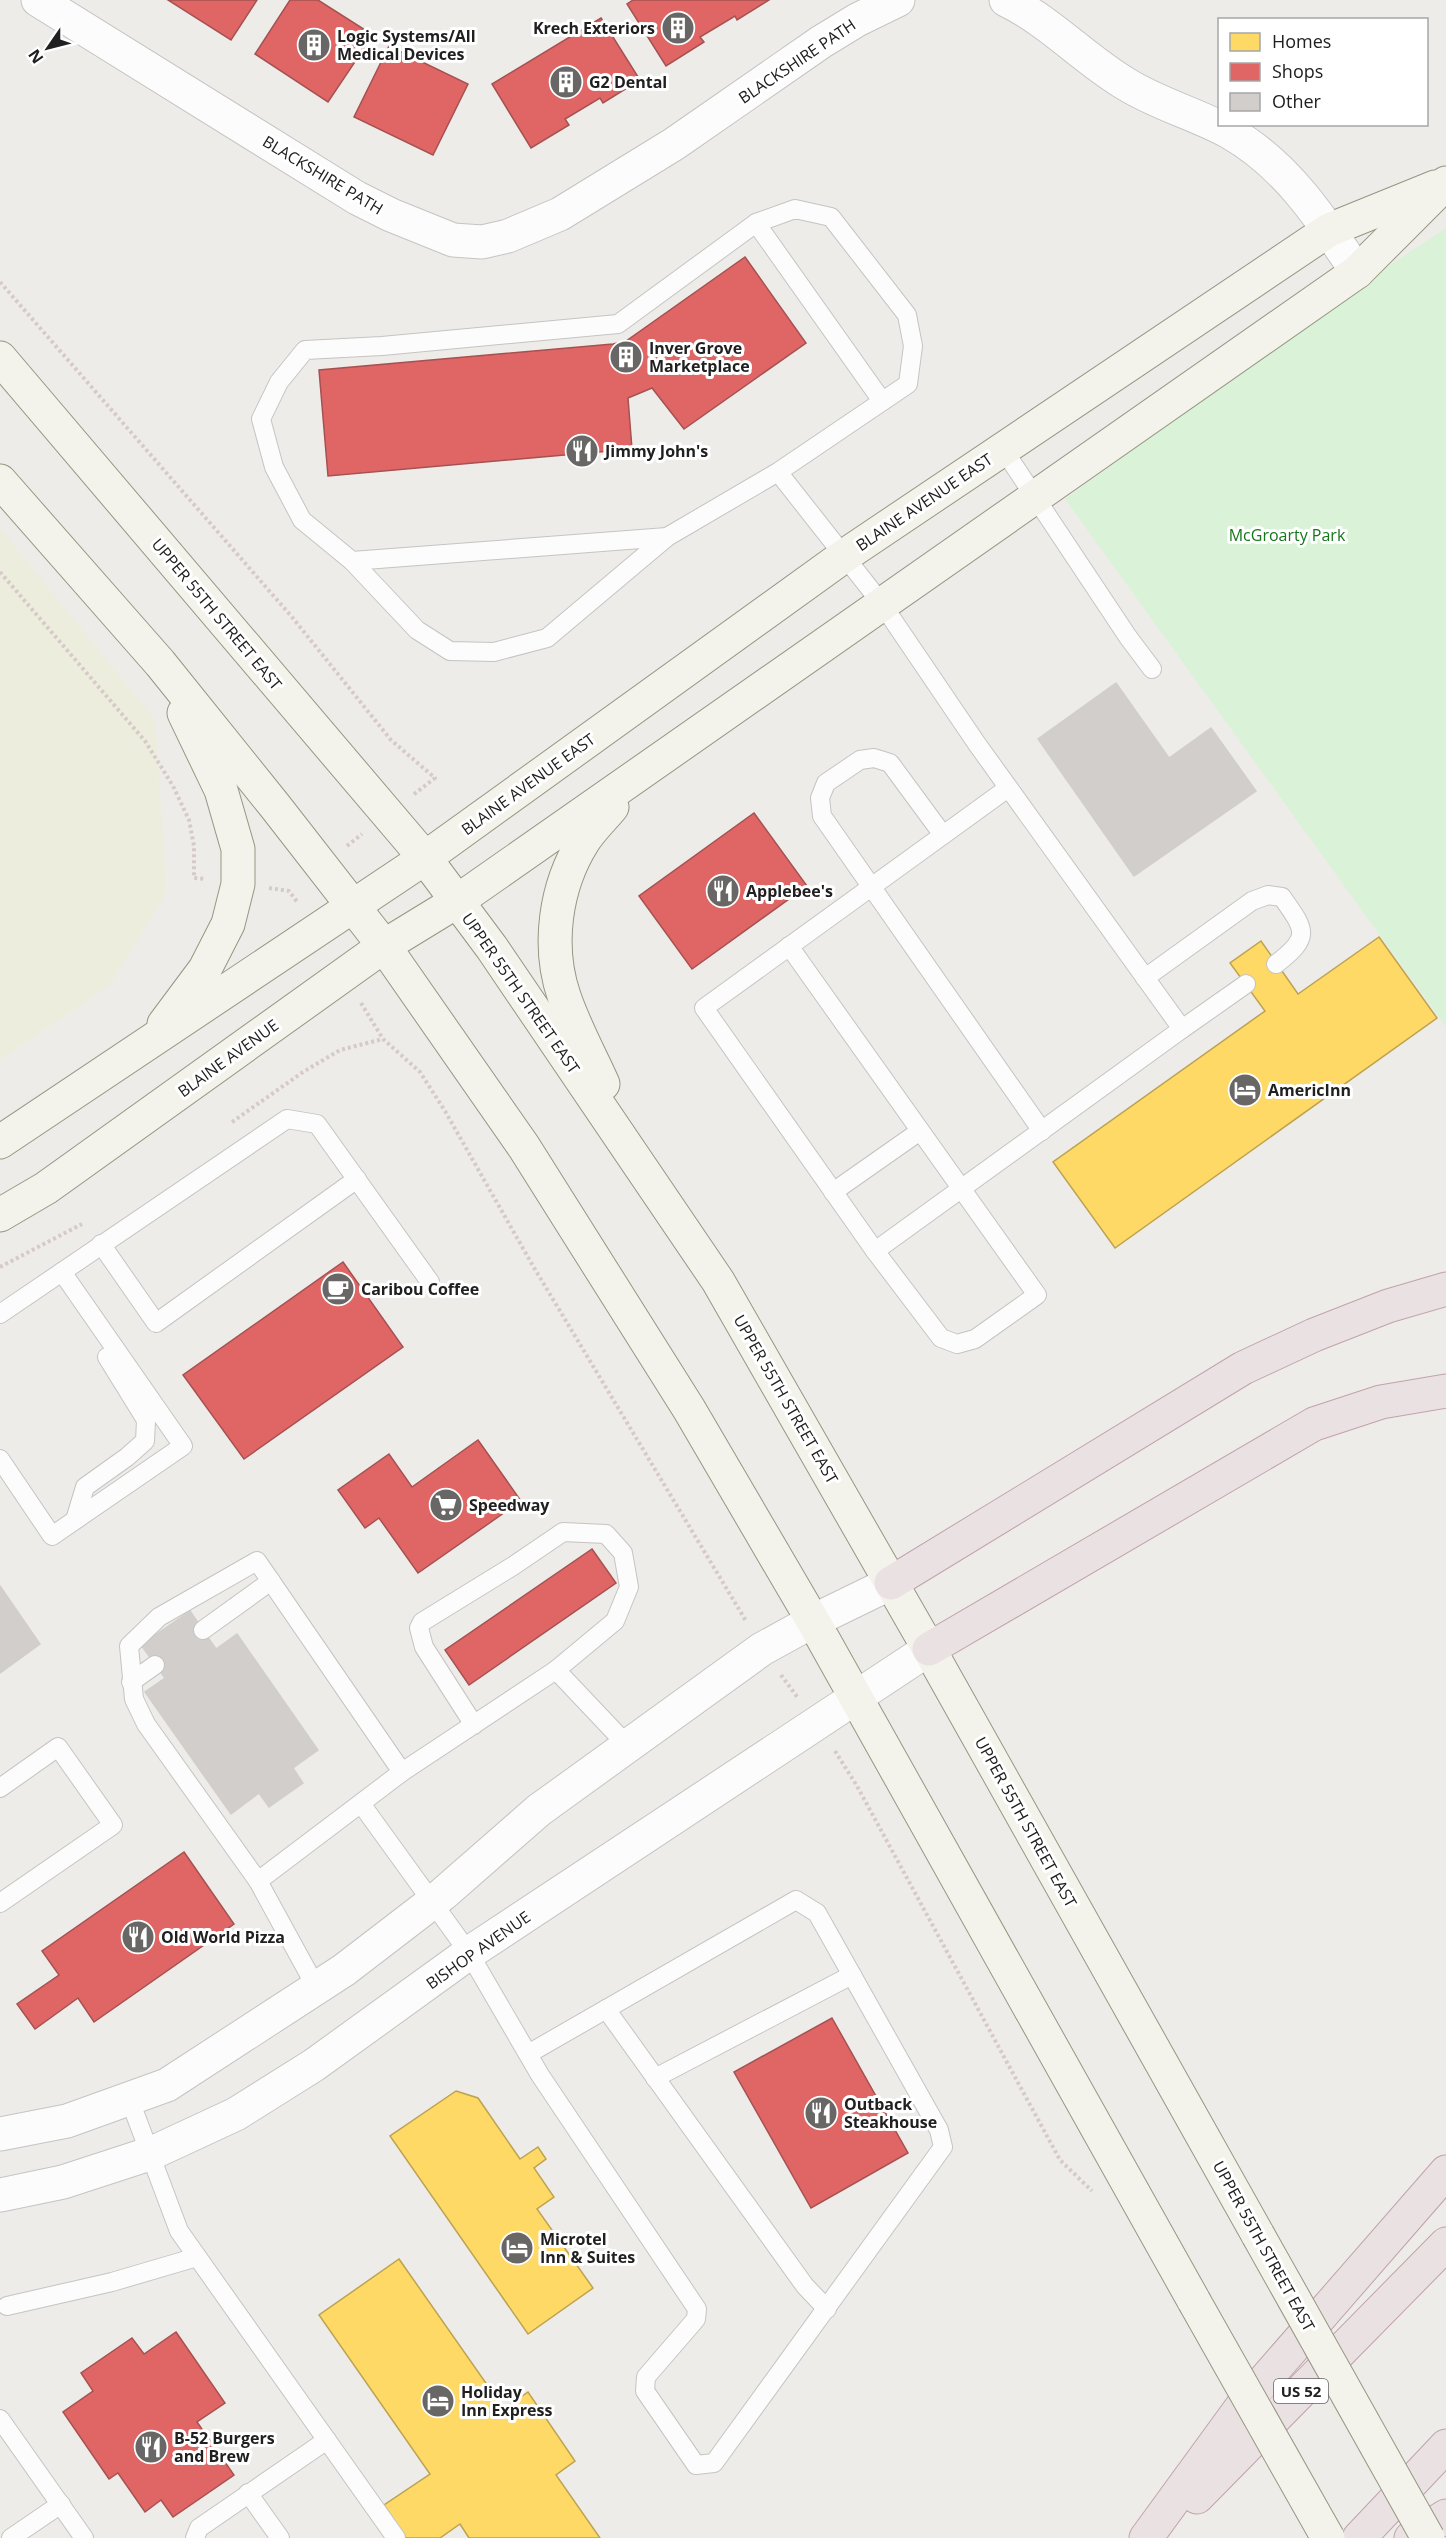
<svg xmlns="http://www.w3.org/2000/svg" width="1446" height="2538" viewBox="0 0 1446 2538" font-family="'Open Sans',sans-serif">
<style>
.farmland{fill:#ededdd}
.park{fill:#d9f2d8}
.homes{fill:#ffd966;stroke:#bca251;stroke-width:1.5}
.shops{fill:#e06666;stroke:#a65151;stroke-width:1.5}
.building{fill:#d1cecc;stroke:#d1cecb;stroke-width:1.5}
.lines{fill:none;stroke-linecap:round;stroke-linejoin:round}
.lane-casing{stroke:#c5c4c3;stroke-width:20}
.street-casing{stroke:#c5c4c3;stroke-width:35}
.secondary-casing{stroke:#969682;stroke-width:35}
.highway-casing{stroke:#c1a2ac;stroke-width:35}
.path{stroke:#d6cac8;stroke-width:4;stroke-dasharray:3 3;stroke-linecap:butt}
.lane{stroke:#fcfcfc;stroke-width:18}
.street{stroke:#fcfcfc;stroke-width:33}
.secondary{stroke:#f3f3ec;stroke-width:33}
.highway{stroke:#eae1e2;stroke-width:33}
.secondary-bridge-casing{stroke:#969682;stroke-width:35;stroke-linecap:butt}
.secondary-bridge{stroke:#f3f3ec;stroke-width:33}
.labels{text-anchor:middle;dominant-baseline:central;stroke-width:6;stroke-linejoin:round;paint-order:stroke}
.shield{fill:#fff;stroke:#636363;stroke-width:1.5}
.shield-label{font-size:15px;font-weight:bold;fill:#202020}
.poi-label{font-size:16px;font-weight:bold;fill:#202020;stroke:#fff;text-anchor:start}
.street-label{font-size:16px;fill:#202020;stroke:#fff}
.park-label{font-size:16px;fill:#15771a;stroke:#fff}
</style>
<rect width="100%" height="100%" fill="#eeece9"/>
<path class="farmland" d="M0 528 155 720 167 892 110 985 0 1060Z"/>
<path class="park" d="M1446 228V1027L1065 499 1393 263Z"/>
<g class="homes">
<path d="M1379 937 1437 1018 1115 1248 1053 1162 1265 1011 1230 963 1261 941 1298 994Z"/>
<path d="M456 2091 478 2098 520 2159 538 2147 546 2159 534 2168 554 2197 537 2209 593 2288 528 2334 390 2136Z"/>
<path d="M399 2259 504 2409 528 2392 575 2461 556 2475 600 2538H469L460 2524 440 2538H406L384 2505 430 2474 319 2315Z"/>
</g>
<g class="shops">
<path d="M168 0H257L231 40Z"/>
<path d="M290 0H318L373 35 328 102 255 54Z"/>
<path d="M633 0H769L737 20 735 16 700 37 704 42 666 66 627 4Z"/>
<path d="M601 18 640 80 603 103 600 98 565 119 569 125 531 148 492 84Z"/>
<path d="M389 46 468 84 433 155 354 117Z"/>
<path d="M745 257 806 343 684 429 652 388 628 398 632 449 328 476 319 370 613 344 626 341Z"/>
<path d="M754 813 807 886 692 969 639 896Z"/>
<path d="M343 1262 403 1347 244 1459 183 1375Z"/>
<path d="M478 1440 521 1501 418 1573 379 1518 365 1528 338 1490 389 1454 412 1487Z"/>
<path d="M592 1549 616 1583 469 1685 445 1650Z"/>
<path d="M184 1852 234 1924 94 2022 78 1998 35 2029 17 2004 59 1975 42 1951Z"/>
<path d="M832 2018 908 2153 811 2208 734 2072Z"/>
<path d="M176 2332 225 2403 197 2422 234 2475 173 2517 161 2500 145 2512 118 2473 109 2479 63 2412 93 2391 81 2373 132 2338 144 2354Z"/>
</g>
<g class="building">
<path d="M1116 683 1169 758 1211 728 1256 791 1134 876 1038 739Z"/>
<path d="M0 1586 40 1644 0 1673Z"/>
<path d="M190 1611 216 1649 237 1634 318 1750 293 1768 303 1783 269 1807 259 1793 231 1814 145 1692 165 1678 141 1645Z"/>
</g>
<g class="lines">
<g class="lane-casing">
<g id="lane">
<path d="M756 223 882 401"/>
<path d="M1003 449 1128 637 1152 669"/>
<path d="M778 472 667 537 352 561 302 520 274 467 261 419 279 382 305 350 382 346 618 324 756 223 795 209 831 217 907 315 913 346 908 384 778 472 882 604 977 744 1182 1029 875 1251 704 1008 1008 788"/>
<path d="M352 561 417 630 450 651 494 652 547 638 667 537"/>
<path d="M943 835 890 763 874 758 860 760 826 783 820 798 822 816 1042 1131"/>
<path d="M789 946 1037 1295 975 1339 957 1344 941 1338 875 1251"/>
<path d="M1145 978 1252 901 1268 895 1282 897C1306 931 1311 937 1276 964"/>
<path d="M1182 1029 1246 984"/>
<path d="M833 1192 920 1131"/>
<path d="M101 1244 156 1323 357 1179"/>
<path d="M0 1314 287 1119 317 1124 430 1282"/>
<path d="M0 1459 52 1536 183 1446 62 1272"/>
<path d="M75 1520 85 1487 127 1457 145 1441 146 1420 107 1357"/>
<path d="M203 1630 271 1581"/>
<path d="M556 1670 628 1746"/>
<path d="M131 1682 155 1665"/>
<path d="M0 1788 58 1747 113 1825 0 1903"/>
<path d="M362 1805 469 1953 540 2075 697 2309 696 2319 646 2377 645 2391 696 2465 714 2463 943 2147 939 2130 817 1913 796 1900 528 2054"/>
<path d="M258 1881 146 1724 134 1699 129 1646 159 1617 257 1561 402 1772 556 1670 615 1621 629 1587 623 1553 606 1534 563 1532 513 1566 422 1622 419 1628 424 1647 474 1725"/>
<path d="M316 1987 258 1881 402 1772"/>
<path d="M606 2009 805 2286 827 2309"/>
<path d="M655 2078 852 1975"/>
<path d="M129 2098 179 2231 396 2538"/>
<path d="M7 2306 112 2282 197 2257"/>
<path d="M0 2419 84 2538"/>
<path d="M248 2493 280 2538"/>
<path d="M11 2538 61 2504"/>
<path d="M195 2538 199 2528 327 2440"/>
</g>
</g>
<g class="street-casing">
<g id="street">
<path d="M38 0 357 198 391 215 453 240 482 242 508 236 560 214 674 144 821 42 857 20 898 0"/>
<path d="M1006 0C1051 22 1084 59 1126 84 1158 104 1196 114 1229 132 1286 164 1322 219 1357 272"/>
<path d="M0 2134 67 2121 167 2085 344 1970 443 1894 539 1810 762 1649 813 1621 891 1583"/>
<path d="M0 2195 63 2182 152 2153 236 2114 314 2065 469 1953 929 1649"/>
</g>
</g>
<g class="secondary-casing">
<g id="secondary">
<path d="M0 358 425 858 492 948 718 1281 929 1649 1258 2235"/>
<path d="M0 481 160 663 275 806 384 946 524 1147 689 1409 813 1621 1194 2301"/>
<path d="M164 1024 205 969 228 924 238 884V849L221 790 184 713"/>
<path d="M603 1084C590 1055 574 1026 564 996 547 946 555 887 583 842 591 829 603 818 612 807"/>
<path d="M0 1142 425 858 844 556 1329 230 1435 187"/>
<path d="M0 1215 46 1188 384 946 456 902 1357 272 1446 183"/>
</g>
</g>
<g class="highway-casing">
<g id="highway">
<path d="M891 1583 1243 1368 1314 1335 1388 1306 1446 1289"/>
<path d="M929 1649 1314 1424 1381 1402 1446 1391"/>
<path d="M1197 2497 1446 2244"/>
<path d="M1146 2538 1243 2405 1446 2172"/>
<path d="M1359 2538 1446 2446"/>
<path d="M1411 2538 1446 2516"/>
</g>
</g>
<g class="path">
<path d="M0 282 292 617 391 740 435 778 413 795"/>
<path d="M0 572 145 741 173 786 189 820 194 846V878L206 879"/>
<path d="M347 846 362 834"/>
<path d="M269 888 289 891 298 903"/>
<path d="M361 1003 383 1039 420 1072 445 1111 533 1266 746 1621"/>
<path d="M232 1122 303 1072 340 1050 383 1039"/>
<path d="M0 1267 82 1224"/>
<path d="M781 1675 798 1698"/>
<path d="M835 1751 857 1786 1060 2160 1092 2191"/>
</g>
<use href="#lane" class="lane"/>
<use href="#street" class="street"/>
<use href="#secondary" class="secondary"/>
<use href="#highway" class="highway"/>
<g class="secondary-bridge-casing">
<g id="secondary-bridge">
<path d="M1258 2235 1428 2538"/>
<path d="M1194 2301 1328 2538"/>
</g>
</g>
<use href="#secondary-bridge" class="secondary-bridge"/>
</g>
<defs>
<g id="building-disc" transform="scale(1.725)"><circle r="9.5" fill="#686766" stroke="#fff"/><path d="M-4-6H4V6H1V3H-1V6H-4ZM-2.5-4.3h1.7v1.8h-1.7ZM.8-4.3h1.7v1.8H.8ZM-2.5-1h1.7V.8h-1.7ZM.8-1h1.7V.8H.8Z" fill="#fff"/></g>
<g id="restaurant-disc" transform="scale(1.725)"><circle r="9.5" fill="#686766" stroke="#fff"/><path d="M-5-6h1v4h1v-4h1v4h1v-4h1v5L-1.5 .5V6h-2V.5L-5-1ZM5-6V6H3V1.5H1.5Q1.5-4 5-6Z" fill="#fff"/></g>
<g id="hotel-disc" transform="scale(1.725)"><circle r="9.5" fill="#686766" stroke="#fff"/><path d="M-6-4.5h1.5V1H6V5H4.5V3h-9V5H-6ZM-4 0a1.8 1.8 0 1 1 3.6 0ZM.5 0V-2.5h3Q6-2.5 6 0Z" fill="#fff"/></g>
<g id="cafe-disc" transform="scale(1.725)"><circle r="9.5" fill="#686766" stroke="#fff"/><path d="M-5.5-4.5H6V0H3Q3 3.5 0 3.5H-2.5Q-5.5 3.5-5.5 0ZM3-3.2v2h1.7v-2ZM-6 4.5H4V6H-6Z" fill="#fff"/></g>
<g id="supermarket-disc" transform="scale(1.725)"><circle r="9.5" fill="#686766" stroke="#fff"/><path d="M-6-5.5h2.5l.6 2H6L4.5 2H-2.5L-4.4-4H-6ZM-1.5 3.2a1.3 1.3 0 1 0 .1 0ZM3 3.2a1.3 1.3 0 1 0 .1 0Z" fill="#fff"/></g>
</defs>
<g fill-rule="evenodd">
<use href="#building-disc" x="678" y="28"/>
<use href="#building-disc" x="314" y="45"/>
<use href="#building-disc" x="566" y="82"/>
<use href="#building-disc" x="626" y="357"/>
<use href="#restaurant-disc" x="582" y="451"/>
<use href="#restaurant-disc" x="723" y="891"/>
<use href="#hotel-disc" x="1245" y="1090"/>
<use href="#cafe-disc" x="338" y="1289"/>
<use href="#supermarket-disc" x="446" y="1505"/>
<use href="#restaurant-disc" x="138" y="1937"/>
<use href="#restaurant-disc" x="821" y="2113"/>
<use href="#hotel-disc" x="517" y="2248"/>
<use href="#hotel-disc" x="438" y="2401"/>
<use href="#restaurant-disc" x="151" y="2447"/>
</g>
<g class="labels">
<rect class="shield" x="1274" y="2379" width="54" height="24" rx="4.5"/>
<g class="shield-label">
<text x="1301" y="2391">US 52</text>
</g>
<g class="poi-label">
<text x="655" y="28" text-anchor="end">Krech Exteriors</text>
<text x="337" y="36">Logic Systems/All<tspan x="337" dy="18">Medical Devices</tspan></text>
<text x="589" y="82">G2 Dental</text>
<text x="649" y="348">Inver Grove<tspan x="649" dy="18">Marketplace</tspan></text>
<text x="605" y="451">Jimmy John's</text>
<text x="746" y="891">Applebee's</text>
<text x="1268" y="1090">AmericInn</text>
<text x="361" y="1289">Caribou Coffee</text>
<text x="469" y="1505">Speedway</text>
<text x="161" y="1937">Old World Pizza</text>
<text x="844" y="2104">Outback<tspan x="844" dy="18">Steakhouse</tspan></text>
<text x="540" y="2239">Microtel<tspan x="540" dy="18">Inn &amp; Suites</tspan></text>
<text x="461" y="2392">Holiday<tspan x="461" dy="18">Inn Express</tspan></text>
<text x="174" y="2438">B-52 Burgers<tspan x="174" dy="18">and Brew</tspan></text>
</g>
<g class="street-label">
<text transform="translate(797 61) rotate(-34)">BLACKSHIRE PATH</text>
<text transform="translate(323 175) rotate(31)">BLACKSHIRE PATH</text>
<text transform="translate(924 502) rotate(-34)">BLAINE AVENUE EAST</text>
<text transform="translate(217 614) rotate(50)">UPPER 55TH STREET EAST</text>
<text transform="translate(528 784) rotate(-36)">BLAINE AVENUE EAST</text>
<text transform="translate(521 993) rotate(55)">UPPER 55TH STREET EAST</text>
<text transform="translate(228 1058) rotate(-36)">BLAINE AVENUE</text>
<text transform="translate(786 1399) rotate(60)">UPPER 55TH STREET EAST</text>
<text transform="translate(1026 1822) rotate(61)">UPPER 55TH STREET EAST</text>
<text transform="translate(478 1950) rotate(-35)">BISHOP AVENUE</text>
<text transform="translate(1264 2246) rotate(61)">UPPER 55TH STREET EAST</text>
</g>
<g class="park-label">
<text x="1287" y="535">McGroarty Park</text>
</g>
</g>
<rect x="1218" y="18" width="210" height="108" fill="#ffffff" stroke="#a6a6a6" stroke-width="1.5"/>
<rect x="1230" y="33" width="30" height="18" fill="#ffd966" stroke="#a6a6a6" stroke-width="1.5"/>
<text x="1272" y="48" font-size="18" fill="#202020">Homes</text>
<rect x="1230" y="63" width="30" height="18" fill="#e06666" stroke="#a6a6a6" stroke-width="1.5"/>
<text x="1272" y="78" font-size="18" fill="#202020">Shops</text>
<rect x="1230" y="93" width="30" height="18" fill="#d1cecc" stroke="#a6a6a6" stroke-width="1.5"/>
<text x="1272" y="108" font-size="18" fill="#202020">Other</text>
<g transform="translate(48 48) rotate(235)" stroke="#ffffff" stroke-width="4.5" paint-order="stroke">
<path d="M0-4.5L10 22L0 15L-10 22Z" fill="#202020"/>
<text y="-9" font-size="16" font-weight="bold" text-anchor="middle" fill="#202020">N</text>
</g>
</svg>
